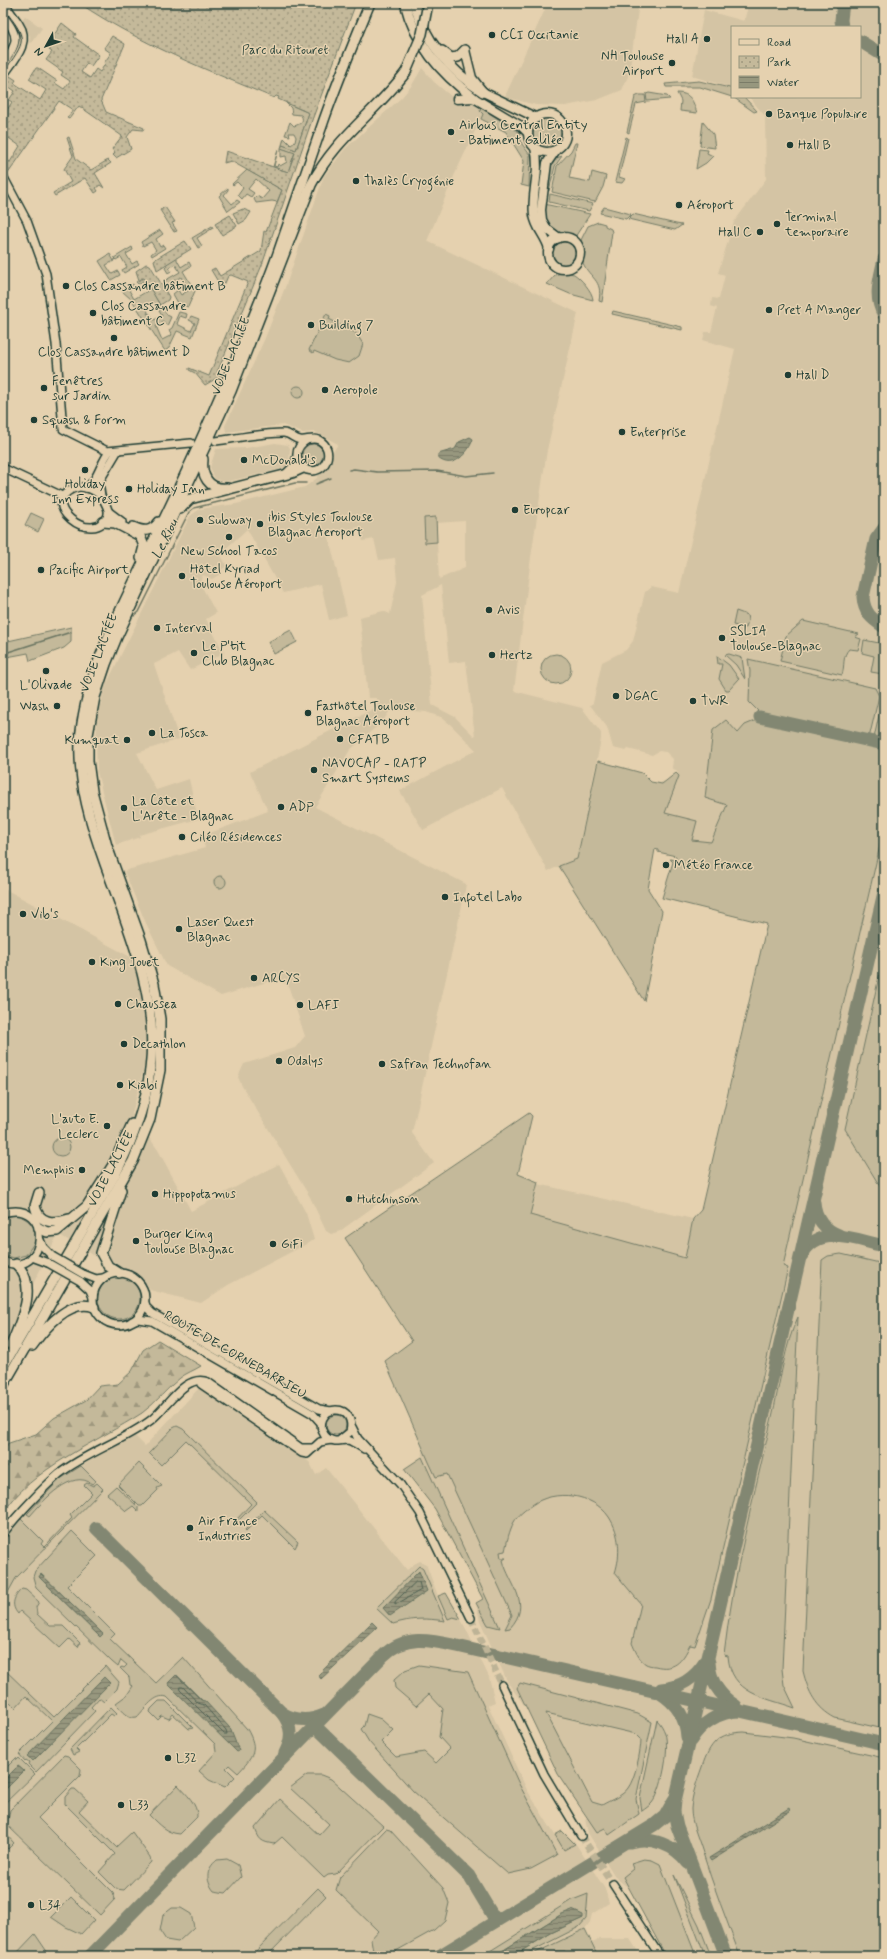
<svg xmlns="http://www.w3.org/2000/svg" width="887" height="1959" viewBox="0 0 887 1959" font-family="Mynerve,sans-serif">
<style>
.built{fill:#d4c4a4;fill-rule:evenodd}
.green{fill:#c4b99a;stroke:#727b67;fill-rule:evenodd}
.forest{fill:url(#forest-firs);stroke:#727b67}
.park{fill:url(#park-dots);stroke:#727b67}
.water{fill:url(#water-rules);stroke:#677360}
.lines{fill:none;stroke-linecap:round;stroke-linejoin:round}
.shore{stroke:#4f6152;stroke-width:1}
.stream{stroke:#677360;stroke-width:1.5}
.taxiway{stroke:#828772;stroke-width:13}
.secondary-tunnel{stroke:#bdb396;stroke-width:7;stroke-dasharray:7 3.5;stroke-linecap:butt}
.secondary-casing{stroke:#1f3d34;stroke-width:10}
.primary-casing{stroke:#1f3d34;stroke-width:11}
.highway-casing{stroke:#1f3d34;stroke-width:12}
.secondary{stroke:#e5d1af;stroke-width:7}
.primary{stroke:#e5d1af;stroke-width:8}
.highway{stroke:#e5d1af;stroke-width:9}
.tram{stroke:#1f3d34;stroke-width:1}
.secondary-bridge-casing{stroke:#1f3d34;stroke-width:10;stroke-linecap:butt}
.highway-bridge-casing{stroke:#1f3d34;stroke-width:12;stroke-linecap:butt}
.secondary-bridge{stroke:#e5d1af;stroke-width:7}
.highway-bridge{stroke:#e5d1af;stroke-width:9}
.poi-dot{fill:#1f3d34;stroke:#e5d1af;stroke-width:1.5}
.labels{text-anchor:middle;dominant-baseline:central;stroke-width:3;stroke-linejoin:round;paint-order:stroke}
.poi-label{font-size:13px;fill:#1f3d34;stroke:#e5d1af;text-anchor:start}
.park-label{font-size:13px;fill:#30493e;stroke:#e5d1af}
.street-label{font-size:13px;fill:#1f3d34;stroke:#e5d1af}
.water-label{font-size:14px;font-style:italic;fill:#2b463b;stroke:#e5d1af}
</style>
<defs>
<pattern id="forest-firs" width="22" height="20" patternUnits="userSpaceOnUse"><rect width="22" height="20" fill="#c4b99a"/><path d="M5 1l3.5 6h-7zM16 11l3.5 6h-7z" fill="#9f987e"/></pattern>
<pattern id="park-dots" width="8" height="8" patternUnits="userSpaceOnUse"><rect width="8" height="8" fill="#c4b99a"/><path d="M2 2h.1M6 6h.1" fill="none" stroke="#9f987e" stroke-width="1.8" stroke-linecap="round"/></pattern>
<pattern id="water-rules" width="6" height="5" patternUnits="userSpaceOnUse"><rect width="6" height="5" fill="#97977e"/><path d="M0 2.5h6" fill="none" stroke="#7b7c68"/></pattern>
</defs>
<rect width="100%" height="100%" fill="#e5d1af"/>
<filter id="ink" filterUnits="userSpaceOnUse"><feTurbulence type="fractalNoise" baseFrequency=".025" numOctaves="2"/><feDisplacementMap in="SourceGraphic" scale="8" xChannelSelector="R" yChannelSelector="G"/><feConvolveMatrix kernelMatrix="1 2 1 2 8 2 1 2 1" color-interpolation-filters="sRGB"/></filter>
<g filter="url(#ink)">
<g class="built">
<path d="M548 3H639L629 74 622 90 597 100 565 106 536 105 505 97 506 94Z"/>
<path d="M749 3H884V1956H682L631 1890 616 1878 588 1833 585 1819 591 1815 527 1709 508 1683 480 1621 476 1603 483 1599 435 1509 404 1469 422 1457 424 1449 518 1268 538 1184 693 1219 685 1257 756 1273 752 990 767 924 674 901 687 841 664 813 661 782 667 781 679 772 672 768 673 759 666 752 659 751 652 755 628 749 626 751 613 748 607 727 590 705 593 703 602 662 626 650 633 641 645 592 651 587 679 593 735 349 703 340 705 332H711L717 308 711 306 712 298 719 299 725 275 718 273 734 222 766 179 765 116 749 97H860V27H732V88L692 76 704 10 744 21Z"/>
<path d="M25 16 42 28 31 43H29L30 36 21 21Z"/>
<path d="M422 68 434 82 458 102 473 104 481 108 480 111 483 114 454 176 427 241 578 313 547 450 531 557 514 691 582 708 601 733V739L577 859 548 871 502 788 423 830 400 791 476 750 451 725 441 717 426 712 388 709 389 712 383 721 350 750 315 807 466 884 464 896 412 1133 434 1163 340 1231 331 1234 326 1231 310 1197 242 1086 238 1077 244 1064 295 1048 305 1036 288 985 277 979 221 996 167 966 145 921 124 871 205 848 202 836 268 811 250 772 377 707V698H368L360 617 383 611 390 614 397 582 395 558 379 560 374 539 363 541 360 527 328 533 347 615 329 620 321 584 283 593 247 529 220 554 227 566 221 570 222 573 212 579 203 575 198 585 202 587 216 613 206 619 224 653 190 670 178 652 154 664 179 739 137 753 156 790 189 779 198 819 139 835 140 837 116 845 97 772 96 738 98 714 105 687 190 516 200 509 236 504 305 487 317 478 338 444 315 432 303 433 283 425 226 432 225 426 265 338 286 285 324 176 345 149 402 97 412 85ZM465 521V568L439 579 436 523ZM441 585 449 663 466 661 475 737 455 717 432 705 422 595Z"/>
<path d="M275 443 288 445 290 448 289 462 286 468 225 482 215 479 210 467 216 449 246 448Z"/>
<path d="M3 888 136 960 145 999 147 1034 145 1063 132 1114 158 1150 191 1211 279 1164 306 1213 314 1240 228 1285 201 1303 150 1290 147 1284 132 1272 117 1269 58 1234 3 1344Z"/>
<path d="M200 1387 238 1414 278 1439 296 1454 305 1458 310 1463 316 1475 326 1468 407 1570 414 1564 420 1561 426 1564 438 1596 446 1593 465 1627 489 1677 495 1702 488 1705 527 1790 555 1835 562 1831 574 1841 605 1889 609 1903 592 1914 590 1922 585 1929 591 1942 600 1939H630L641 1956H3V1545L11 1529 60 1479 131 1436 134 1435 145 1446Z"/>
</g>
<g class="green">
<path d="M699 81 730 88 732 89V97L700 87H666L665 84Z"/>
<path d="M649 93 667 96 670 99 647 101 646 94Z"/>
<path d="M677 93C691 93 693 101 697 113L680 111 681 101Z"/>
<path d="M639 95H645L646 102 636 104 629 133 627 132 635 97Z"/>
<path d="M733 97H744L757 111 754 112Z"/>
<path d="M286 103 309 113 296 150 282 145 284 138 291 145 295 142 296 137 294 133H289L290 136 285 135 290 122 294 126C300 124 305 122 301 115L292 114 291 108Z"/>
<path d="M481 108 519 132 522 144 530 155 529 187 521 185 524 161 506 132 481 119 483 114 480 111Z"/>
<path d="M546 118 557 122 562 130 559 143 548 148 537 144 532 134 536 123Z"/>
<path d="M703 122 713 134 715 148 700 146Z"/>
<path d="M626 137 628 138 619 177 625 179 622 183 615 182Z"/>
<path d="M575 143H577L569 178 590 182 592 172 606 176 603 187 595 202 552 192 557 166 571 151Z"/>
<path d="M281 148 295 152 288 172 273 167 278 150 274 166 277 167 278 164 280 166 287 162 286 156 281 157Z"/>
<path d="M699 149 708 150 707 153 713 156 706 163 696 169Z"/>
<path d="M562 156 555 166 549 191H546L551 160Z"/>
<path d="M247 170 282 190 277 202 272 201 256 203 254 199 257 196 262 199 269 191 256 179 248 189 254 193 251 197 246 194 242 199 238 195 243 188 237 182 233 185 232 184Z"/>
<path d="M228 188V190L224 195 232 204 237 200 240 202 228 211 219 196Z"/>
<path d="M550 194 593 204 589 211 549 202Z"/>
<path d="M544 204 590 214 575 237 557 233 546 222Z"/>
<path d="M604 207 631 214 626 219 600 213Z"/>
<path d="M633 214 676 224 682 225 675 230 628 219Z"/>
<path d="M598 222 605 224V226L611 229 612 232 602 302 599 301C603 279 590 279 583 263L584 252 581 240 588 226Z"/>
<path d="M160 230 163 234 156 239 160 247 163 245 165 248 152 256 151 254 156 250 151 242 143 246 141 242Z"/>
<circle cx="564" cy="254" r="12"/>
<path d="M132 247 133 250 126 254 132 264 137 261 139 264 124 273 122 270 127 267 121 257 116 260 114 258Z"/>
<path d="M110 254 114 261 106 265 112 274 118 271 120 275 111 280 99 261Z"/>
<path d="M177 257V260L181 267 189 262 191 266 183 271 195 291 188 307 178 303 173 294 178 290 181 295 189 290 181 277 171 282 174 287 170 289 164 281 180 272 175 264 169 268 171 271 168 273 165 268 167 266 166 264Z"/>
<path d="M561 273C565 273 570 273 574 274 579 277 593 291 593 300L570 294 547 284 555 275Z"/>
<path d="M144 277 160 305 156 307 153 302 145 306 148 312 147 314 149 313 154 320 162 316 159 311 163 308 167 315 171 317 167 326 163 321 156 326 162 340 172 335 169 330 172 328 179 312 187 314 186 318 180 316 177 324 191 331 195 323 189 320 191 316 199 319 192 337 177 331 169 348 165 351 132 300 122 291 133 284 134 286 129 290 134 299 149 290 143 281 138 284 136 282Z"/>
<path d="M613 311 682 327V330L612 314Z"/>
<path d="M326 314 330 316 329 319 356 333 363 344 359 356 349 363 335 360 314 351 313 353 309 350Z"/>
<circle cx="298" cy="392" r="6"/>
<circle cx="313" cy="455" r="11"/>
<path d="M31 513 44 519 38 532 25 525Z"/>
<path d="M436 517 437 542 425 543 424 518Z"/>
<path d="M736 611 747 615 748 620 746 628 733 625Z"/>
<path d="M803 621 859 634 855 637 861 639 858 650 849 649C842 656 845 666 842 675L780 661 786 636Z"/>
<path d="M71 627V642L64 648 30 661 28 653 7 657 3 648 8 641Z"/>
<path d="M291 630 297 642 274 654 268 642Z"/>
<path d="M864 640 884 644 883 674 871 672 874 656 862 653Z"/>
<circle cx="556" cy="669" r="15"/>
<path d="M729 654 742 658 745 679 736 665 725 655Z"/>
<path d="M717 656 729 665 739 679 729 690H726L719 679 722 664H718Z"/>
<path d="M748 659 875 688 879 696 869 738 759 712 749 702 750 671Z"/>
<path d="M883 697H884V740L874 738Z"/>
<path d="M726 720 738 733 745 725 757 720 884 748V828L783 1266 788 1268 711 1599 695 1646 690 1645C682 1662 674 1671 655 1666 652 1666 648 1665 646 1664 639 1660 635 1650 632 1643L641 1604 615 1573C621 1554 620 1534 609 1517 593 1493 554 1489 532 1505 525 1510 518 1515 514 1522 509 1531 507 1542 505 1551L500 1552 501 1558H506L503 1560C509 1585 533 1603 510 1628L505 1629 512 1615 447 1474 436 1477 429 1462 385 1361 412 1341 345 1238 529 1113 532 1116 518 1174 538 1182 530 1215 685 1258 693 1219 701 1210 767 924 662 898 673 862 670 859 675 860 676 856 658 852V850L655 849 648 889 662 911 644 1001 559 866 577 859 598 761 642 773 651 782 662 784 676 773 679 776 665 813 697 821 692 840 711 842 727 805 705 798 713 730Z"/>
<circle cx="220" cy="882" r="6"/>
<path d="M884 954V1193L845 1129Z"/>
<circle cx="61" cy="1147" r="9"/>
<path d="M14 1215C28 1217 36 1226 36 1240L26 1255 14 1258 3 1255V1218Z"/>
<path d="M841 1254 884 1264V1729L835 1718C816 1708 808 1692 803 1671L822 1260 828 1256Z"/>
<circle cx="119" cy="1298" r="21"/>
<path d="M798 1317 782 1669 784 1685 795 1708C764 1697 731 1694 728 1656L724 1655C733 1575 754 1496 772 1417 779 1388 785 1343 798 1317Z"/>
<circle cx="336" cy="1425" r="10"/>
<path d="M177 1426 183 1429 257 1502 237 1522 236 1520 251 1504 186 1440 161 1465 149 1453 173 1428Z"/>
<path d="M422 1457 500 1628 488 1625 476 1603 483 1599 435 1509 404 1469Z"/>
<path d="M139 1463 162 1486 157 1488 158 1490 142 1506H139L118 1485Z"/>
<path d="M81 1466 96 1481 92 1484C72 1468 43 1501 30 1516L27 1514 60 1479Z"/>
<path d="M87 1483 93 1486 97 1483 103 1489 16 1578 6 1596V1625L3 1628 5 1618 3 1543 11 1529 21 1519 43 1541 41 1544 44 1547 72 1518 70 1515 92 1493 84 1485Z"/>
<path d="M116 1486 138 1507V1511L133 1506 126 1511 107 1494Z"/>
<path d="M264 1510 298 1542 295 1548 262 1515 246 1531 245 1530Z"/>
<path d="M72 1531 97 1556 67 1586 115 1634 110 1639 156 1683 183 1657 247 1729C259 1750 253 1757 238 1773L229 1765 226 1768 235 1777 225 1787 209 1780 199 1771 216 1752 215 1744 167 1697C155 1693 145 1709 137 1717 128 1719 123 1711 117 1705L116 1703 127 1695 133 1686 130 1685 129 1677 120 1668 122 1667 124 1668 127 1665 121 1660 118 1667 112 1662 36 1588 33 1577 35 1571ZM41 1574 103 1634 100 1637 39 1577ZM177 1675 230 1728 232 1737 238 1747Z"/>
<path d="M419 1566 423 1569 445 1621C426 1618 412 1618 393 1624L376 1608ZM419 1572 426 1591 403 1606 414 1578Z"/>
<path d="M22 1589 26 1590 39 1602 36 1607 37 1614 50 1626H63L80 1643 78 1647 69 1639 60 1648 20 1611 18 1614C10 1605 14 1596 22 1589Z"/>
<path d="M446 1593 461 1619 453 1617 448 1619 438 1596Z"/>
<path d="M419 1665 468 1672 519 1784 557 1855 531 1869 508 1874 413 1791 369 1742 361 1729 364 1726 367 1714 381 1719 393 1730 381 1742 396 1757 424 1752 436 1763 450 1749 439 1737 443 1709 429 1694 416 1706 395 1688 394 1680 405 1670Z"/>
<path d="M105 1666 119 1682 117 1689 104 1702 99 1698 91 1707 95 1711 36 1772 28 1764 29 1762 26 1760 25 1761 19 1754 52 1721 26 1696 15 1708 3 1696V1668L54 1717ZM104 1677 33 1761 28 1756Z"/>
<path d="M520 1683 638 1714 652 1722 636 1799 639 1814 609 1835 605 1828 597 1832 558 1774 517 1688ZM546 1713 636 1734 641 1739C641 1751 635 1779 628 1788 623 1796 610 1800 602 1805L592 1802Z"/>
<path d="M159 1701H166L193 1728 189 1729 173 1714 169 1719 162 1716 158 1720 150 1712 151 1709Z"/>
<path d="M111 1707 117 1713 114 1716 111 1714 76 1749 79 1752 73 1755 70 1749Z"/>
<path d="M657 1720C661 1724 663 1728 665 1733 670 1749 662 1790 652 1803 649 1806 645 1809 642 1811L640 1798Z"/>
<path d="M744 1732 793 1738 884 1758V1956H740C727 1921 713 1886 702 1850 698 1837 691 1823 691 1809 692 1794 697 1781 702 1767 710 1743 718 1733 744 1732Z"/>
<path d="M64 1755 68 1756 81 1769 80 1776 38 1818 113 1893 115 1899 100 1915 7 1825 10 1810Z"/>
<path d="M16 1758 17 1760 19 1758 35 1774 3 1805V1792L24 1771 18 1766 3 1781V1771Z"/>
<path d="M307 1775H321L331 1779 383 1826 336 1874 328 1875 324 1878 282 1837 274 1844C261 1842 259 1840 255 1828L280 1799 319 1835 329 1824 290 1788Z"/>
<path d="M178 1785C186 1794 198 1804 197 1817L180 1834C166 1833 159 1825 149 1815Z"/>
<path d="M72 1789H75L88 1801 79 1811 116 1847 132 1832 150 1857 151 1862 124 1890 116 1889 99 1872 115 1854 65 1804V1797Z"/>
<path d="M386 1829 390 1830 443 1888 449 1903 445 1920 434 1930 387 1956H379L373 1951 371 1939 378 1931 336 1890 340 1877Z"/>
<path d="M3 1831 14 1843 8 1849 3 1844Z"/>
<path d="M562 1831 575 1844 564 1850 555 1835Z"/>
<path d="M227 1859 238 1865 241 1877 226 1893 214 1891C205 1880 206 1869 217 1860Z"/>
<path d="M644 1859 652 1860 660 1864 696 1956H666L623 1877 633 1869 631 1863Z"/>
<path d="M674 1875 699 1925 711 1956H705Z"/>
<path d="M318 1888 326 1896 267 1956H251Z"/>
<path d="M588 1894 586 1919 579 1927 522 1956H513L551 1933 583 1918 562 1914 494 1956H482L570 1901Z"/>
<path d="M71 1897 94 1920 81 1934 66 1927 51 1917Z"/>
<path d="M172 1908H181L191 1914 194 1927 178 1942 166 1940 160 1931 163 1915Z"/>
<path d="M585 1929 598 1956H579L578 1953H568L566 1956 565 1951H556L555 1956H529Z"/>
<path d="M35 1934 50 1956H14Z"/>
</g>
<path class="forest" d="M158 1340 201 1366C195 1370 186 1373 180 1378 167 1388 156 1403 142 1413 99 1441 29 1469 3 1514V1447L9 1443 36 1434 54 1418 86 1400 99 1386 118 1384 132 1371 143 1350Z"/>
<g class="park">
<path d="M79 3H356L312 120 262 265 217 373 222 375 205 385 195 373 189 370V368L209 376 248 282 231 275 228 276 225 283 217 280 211 270 215 268 220 276 261 251 264 231 266 232 282 190 231 161 224 163 226 151 288 172 295 153 281 148 282 145 296 150 309 113 278 99 279 97 276 96 274 98C207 70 140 44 79 3Z"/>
<path d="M62 23 76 34 74 37 99 55 91 66 87 63 81 72 90 78 96 69 100 72 105 64 104 63 111 53 104 48 112 36 125 44 101 100 106 112 144 128 143 130 133 129 127 137 131 149 116 158 113 155 115 153 112 149 122 136 79 106 69 119 67 118 73 110 59 101 7 175 3 165 7 160 10 162 20 146 3 134V108L7 110 12 102 9 100 15 91 5 84 10 76 16 80 14 83 40 100 46 90 29 79 36 68H38L57 81 55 83 64 89 70 81 61 75 63 72 46 60 52 52 49 50 55 40 52 38Z"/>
<path d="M69 137 76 159 91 170 108 160 111 163 95 173 104 188 100 185 96 188 98 191 95 193 85 178 55 196 53 193 71 182 64 169 73 156 67 138Z"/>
<path d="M165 207 175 222 172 223 177 231 174 232 160 210Z"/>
<path d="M243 209 251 212 246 220 239 224 233 213Z"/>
<path d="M230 215 237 226 222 235 215 224Z"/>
<path d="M212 226 213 228 197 238 202 246 198 248 192 238Z"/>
<path d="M185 241 191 249 157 270 154 260Z"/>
<path d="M146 264 150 265 169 297 168 300 160 305 144 278 139 280 136 271Z"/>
</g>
<g class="water">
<path d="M470 437 473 439C469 452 453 471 438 458V454L455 449 459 442Z"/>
<path d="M419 1571 427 1591 390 1616 383 1608Z"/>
<path d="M41 1574 103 1634 100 1637 39 1577Z"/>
<path d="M372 1622 377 1627 321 1679 318 1675Z"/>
<path d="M176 1675 201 1700 205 1701 230 1728 239 1751 237 1752 169 1685 168 1683Z"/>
<path d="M104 1677 110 1683 33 1761 27 1756Z"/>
<path d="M18 1766 24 1771 3 1792V1781Z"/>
<path d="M789 1808 790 1811 711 1861 709 1858Z"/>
<path d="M572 1910 583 1915V1918L551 1933 513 1956H494L562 1914Z"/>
</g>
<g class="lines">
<g class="shore">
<path d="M416 1582H419L421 1590 395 1605V1602Z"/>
<path d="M180 1687H183L198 1703 204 1705 226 1730 227 1734H224L180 1690Z"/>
</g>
<g class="stream">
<path d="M349 470 354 469 377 472 437 471 466 476 493 473"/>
<path d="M316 484 331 478"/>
<path d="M134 616 139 612 189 512 194 508 295 483H306"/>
<path d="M5 653 71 632"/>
</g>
<g class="taxiway">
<path d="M842 27 841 20 843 3"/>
<path d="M860 41 884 56"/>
<path d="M884 259C880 278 873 297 884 315"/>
<path d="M884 528 876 539 863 597C864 613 872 619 884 627"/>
<path d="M760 717 884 744"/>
<path d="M814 1202C815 1218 825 1230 839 1235"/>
<path d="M802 1255C818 1223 857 1240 884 1246"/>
<path d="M96 1528 282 1713C292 1726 293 1738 285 1753"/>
<path d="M709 1662C710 1682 720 1696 736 1706"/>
<path d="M661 1689C680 1688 695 1678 705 1662"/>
<path d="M660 1693C676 1703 686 1718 687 1737"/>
<path d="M282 1713C295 1721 310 1721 324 1715"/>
<path d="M315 1726 469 1876 496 1921"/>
<path d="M691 1740C700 1724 720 1711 739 1711"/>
<path d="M630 1842C651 1836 675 1845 688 1863"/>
<path d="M90 1956 383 1656C405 1634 430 1640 457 1646L884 1744"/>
<path d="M439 1956 654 1825 665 1816 674 1800"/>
<path d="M726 1956 677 1826 674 1812 675 1801 884 892"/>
</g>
<g class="secondary-tunnel">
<path d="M471 1618 502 1685"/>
<path d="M581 1836 613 1884"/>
</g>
<g class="secondary-casing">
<g id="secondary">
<path d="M3 16C21 37 17 43 3 64"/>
<path d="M3 76C13 61 32 43 19 24 15 17 8 11 6 3"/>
<path d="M3 176 27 221 46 274 56 344 63 429 107 451 191 443"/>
<path d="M216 441C238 438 262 433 283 433 290 433 294 439 300 440 306 441 313 437 319 440 336 449 326 476 307 470 303 468 301 465 298 462 295 452 298 445 307 440"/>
<path d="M3 468 62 496"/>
<path d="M79 487C96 488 104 496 109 513 95 552 31 499 79 487Z"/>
<path d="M86 488C99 479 100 462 110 451"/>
<path d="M101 496 99 482 117 452"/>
<path d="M3 1213C55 1197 48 1281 3 1261"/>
<path d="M40 1240 43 1247 52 1256"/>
<path d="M32 1257 48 1263"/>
<circle cx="119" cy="1299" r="26"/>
<path d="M83 1274 96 1279 103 1278"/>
<path d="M80 1281 90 1290 93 1297"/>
<path d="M145 1303 147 1308 152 1313 319 1409 331 1411"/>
<path d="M132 1321 138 1319 152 1321 313 1414 321 1423"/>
<path d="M201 1384 302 1453 307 1454 320 1442 331 1440"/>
<path d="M352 1427 358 1439 400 1484 420 1513 471 1618"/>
<path d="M340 1440 350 1432C353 1421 348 1410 336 1410 332 1410 327 1412 325 1415 317 1425 323 1440 335 1441 340 1441 344 1440 348 1440 354 1442 359 1446 364 1449"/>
<path d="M3 1534C13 1519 45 1486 59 1474 87 1452 123 1441 151 1420 168 1407 185 1373 208 1382L301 1448H314"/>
<path d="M502 1685 544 1774 581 1836"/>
<path d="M613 1884 660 1956"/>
</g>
</g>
<g class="primary-casing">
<g id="primary">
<path d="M465 50 472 78 483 92 537 118"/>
<path d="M457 99 474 98 521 126 528 133"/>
<circle cx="547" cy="133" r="19"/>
<path d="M535 147C541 173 531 192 534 215 536 229 546 236 549 249"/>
<path d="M556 150 547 163 541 210 542 220 547 229 559 238"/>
<circle cx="564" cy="253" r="16"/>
</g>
</g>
<g class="highway-casing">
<g id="highway">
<path d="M405 3C415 44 441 73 474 98"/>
<path d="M414 3C425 41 450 71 483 92"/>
<path d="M442 51 451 58 458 57 465 50"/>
<path d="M203 459C201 475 208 490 227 488"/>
<path d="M288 473 294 467 297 459"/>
<path d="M180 509 190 499 292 473 303 468"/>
<path d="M109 513 121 522"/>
<path d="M103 522 115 523 140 536 144 546 141 558"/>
<path d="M133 527C144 532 152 532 159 522"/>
<path d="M39 1193 35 1206C39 1224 54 1224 69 1219"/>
<path d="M39 1228 47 1232 57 1231 87 1206 113 1165 132 1124"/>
<path d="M119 1273 108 1266 101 1253 121 1190"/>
<path d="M11 1345C21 1321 39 1285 16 1264"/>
<path d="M32 1346C45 1328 70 1298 94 1307"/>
<path d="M3 1367 115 1175C178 1051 150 986 105 864 91 825 78 783 80 742 84 680 113 626 139 571 164 519 190 466 213 412 235 361 258 309 277 256 293 211 308 165 324 120 338 80 354 42 370 3"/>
<path d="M3 1386 133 1161 150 1119 160 1070V1019L154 984 141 940 107 846 92 791 88 761V735L95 697 106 664 117 637 231 391 311 185C336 137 374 114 406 72"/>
</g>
</g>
<use href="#secondary" class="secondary"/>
<use href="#primary" class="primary"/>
<use href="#highway" class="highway"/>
<path class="tram" d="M3 8C29 40 26 40 3 73"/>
<g class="secondary-bridge-casing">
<g id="secondary-bridge">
<path d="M52 1256 83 1274"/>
<path d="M48 1263 80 1281"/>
</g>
</g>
<g class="highway-bridge-casing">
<path id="highway-bridge" d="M406 72 422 34 428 3"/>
</g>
<use href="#secondary-bridge" class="secondary-bridge"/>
<use href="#highway-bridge" class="highway-bridge"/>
</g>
</g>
<g class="poi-dot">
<circle cx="492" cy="35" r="4"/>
<circle cx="707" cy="39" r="4"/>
<circle cx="672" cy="63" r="4"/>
<circle cx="769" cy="114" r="4"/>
<circle cx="451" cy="132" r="4"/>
<circle cx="790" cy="145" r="4"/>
<circle cx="356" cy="181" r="4"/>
<circle cx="679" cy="205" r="4"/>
<circle cx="777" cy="224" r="4"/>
<circle cx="760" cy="232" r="4"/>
<circle cx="66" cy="286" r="4"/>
<circle cx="769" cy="310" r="4"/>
<circle cx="93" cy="313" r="4"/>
<circle cx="311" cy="325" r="4"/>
<circle cx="114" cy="338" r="4"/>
<circle cx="788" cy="375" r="4"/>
<circle cx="44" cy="388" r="4"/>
<circle cx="325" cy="390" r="4"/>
<circle cx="34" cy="420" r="4"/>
<circle cx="622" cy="432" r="4"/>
<circle cx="244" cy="460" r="4"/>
<circle cx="85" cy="470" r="4"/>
<circle cx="129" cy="489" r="4"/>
<circle cx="515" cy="510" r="4"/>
<circle cx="200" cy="520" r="4"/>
<circle cx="260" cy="524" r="4"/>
<circle cx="229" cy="537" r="4"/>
<circle cx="41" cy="570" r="4"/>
<circle cx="182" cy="576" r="4"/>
<circle cx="489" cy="610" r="4"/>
<circle cx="157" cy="628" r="4"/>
<circle cx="722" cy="638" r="4"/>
<circle cx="194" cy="653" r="4"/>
<circle cx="492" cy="655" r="4"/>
<circle cx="46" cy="671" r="4"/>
<circle cx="616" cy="696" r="4"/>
<circle cx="693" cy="701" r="4"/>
<circle cx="57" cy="706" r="4"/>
<circle cx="308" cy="713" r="4"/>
<circle cx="152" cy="733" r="4"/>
<circle cx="340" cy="739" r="4"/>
<circle cx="127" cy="740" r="4"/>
<circle cx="314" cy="770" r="4"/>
<circle cx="281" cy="807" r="4"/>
<circle cx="124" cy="808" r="4"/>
<circle cx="182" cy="837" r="4"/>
<circle cx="666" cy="865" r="4"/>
<circle cx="445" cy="897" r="4"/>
<circle cx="23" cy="914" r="4"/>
<circle cx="179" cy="929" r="4"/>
<circle cx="92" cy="962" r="4"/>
<circle cx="254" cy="978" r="4"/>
<circle cx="118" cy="1004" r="4"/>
<circle cx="300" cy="1005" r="4"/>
<circle cx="124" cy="1044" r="4"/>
<circle cx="279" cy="1061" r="4"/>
<circle cx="382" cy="1064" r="4"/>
<circle cx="120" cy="1085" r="4"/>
<circle cx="107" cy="1126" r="4"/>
<circle cx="82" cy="1170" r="4"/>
<circle cx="155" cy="1194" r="4"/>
<circle cx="349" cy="1199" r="4"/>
<circle cx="136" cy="1241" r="4"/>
<circle cx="273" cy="1244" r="4"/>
<circle cx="190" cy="1528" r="4"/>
<circle cx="168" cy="1758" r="4"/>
<circle cx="121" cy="1805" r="4"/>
<circle cx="31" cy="1905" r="4"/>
</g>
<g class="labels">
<g class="poi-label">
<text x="500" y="35">CCI Occitanie</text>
<text x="699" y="39" text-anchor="end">Hall A</text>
<text x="664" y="56" text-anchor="end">NH Toulouse<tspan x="664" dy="15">Airport</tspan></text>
<text x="777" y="114">Banque Populaire</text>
<text x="459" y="125">Airbus Central Entity<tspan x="459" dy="15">- Batiment Galilée</tspan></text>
<text x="798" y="145">Hall B</text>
<text x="364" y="181">Thalès Cryogénie</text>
<text x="687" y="205">Aéroport</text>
<text x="785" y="217">Terminal<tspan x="785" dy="15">temporaire</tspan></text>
<text x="752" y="232" text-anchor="end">Hall C</text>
<text x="74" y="286">Clos Cassandre bâtiment B</text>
<text x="101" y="306">Clos Cassandre<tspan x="101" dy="15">bâtiment C</tspan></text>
<text x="777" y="310">Pret A Manger</text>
<text x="319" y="325">Building 7</text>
<text x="114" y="352" text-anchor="middle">Clos Cassandre bâtiment D</text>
<text x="796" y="375">Hall D</text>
<text x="52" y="381">Fenêtres<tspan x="52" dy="15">sur Jardin</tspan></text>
<text x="333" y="390">Aeropole</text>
<text x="42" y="420">Squash &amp; Form</text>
<text x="630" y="432">Enterprise</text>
<text x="252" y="460">McDonald's</text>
<text x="85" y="484" text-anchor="middle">Holiday<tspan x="85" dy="15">Inn Express</tspan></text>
<text x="137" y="489">Holiday Inn</text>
<text x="523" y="510">Europcar</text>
<text x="268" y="517">ibis Styles Toulouse<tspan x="268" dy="15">Blagnac Aeroport</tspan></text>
<text x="208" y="520">Subway</text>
<text x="229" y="551" text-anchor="middle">New School Tacos</text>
<text x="190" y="569">Hôtel Kyriad<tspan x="190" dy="15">Toulouse Aéroport</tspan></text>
<text x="49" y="570">Pacific Airport</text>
<text x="497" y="610">Avis</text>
<text x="165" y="628">Interval</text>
<text x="730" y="631">SSLIA<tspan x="730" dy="15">Toulouse-Blagnac</tspan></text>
<text x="202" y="646">Le P'tit<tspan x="202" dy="15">Club Blagnac</tspan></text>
<text x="500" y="655">Hertz</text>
<text x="46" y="685" text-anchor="middle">L'Olivade</text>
<text x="624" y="696">DGAC</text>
<text x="701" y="701">TWR</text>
<text x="49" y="706" text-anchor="end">Wash</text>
<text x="316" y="706">Fasthôtel Toulouse<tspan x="316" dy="15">Blagnac Aéroport</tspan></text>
<text x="160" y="733">La Tosca</text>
<text x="348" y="739">CFATB</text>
<text x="119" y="740" text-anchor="end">Kumquat</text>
<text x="322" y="763">NAVOCAP - RATP<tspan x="322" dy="15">Smart Systems</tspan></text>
<text x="132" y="801">La Côte et<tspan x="132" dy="15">L'Arête - Blagnac</tspan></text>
<text x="289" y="807">ADP</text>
<text x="190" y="837">Ciléo Résidences</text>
<text x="674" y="865">Météo France</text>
<text x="453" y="897">Infotel Labo</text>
<text x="31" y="914">Vib's</text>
<text x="187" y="922">Laser Quest<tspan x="187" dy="15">Blagnac</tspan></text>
<text x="100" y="962">King Jouet</text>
<text x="262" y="978">ARCYS</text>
<text x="126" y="1004">Chaussea</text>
<text x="308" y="1005">LAFI</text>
<text x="132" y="1044">Decathlon</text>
<text x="287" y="1061">Odalys</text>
<text x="390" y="1064">Safran Technofan</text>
<text x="128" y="1085">Kiabi</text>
<text x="99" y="1119" text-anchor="end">L'auto E.<tspan x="99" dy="15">Leclerc</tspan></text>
<text x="74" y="1170" text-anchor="end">Memphis</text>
<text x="163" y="1194">Hippopotamus</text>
<text x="357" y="1199">Hutchinson</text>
<text x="144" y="1234">Burger King<tspan x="144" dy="15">Toulouse Blagnac</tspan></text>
<text x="281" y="1244">GiFi</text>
<text x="198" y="1521">Air France<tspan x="198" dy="15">Industries</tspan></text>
<text x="176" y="1758">L32</text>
<text x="129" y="1805">L33</text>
<text x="39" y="1905">L34</text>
</g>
<g class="park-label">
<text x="285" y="50">Parc du Ritouret</text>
</g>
<g class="street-label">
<text transform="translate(231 356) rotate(-68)">VOIE LACTÉE</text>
<text transform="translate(99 653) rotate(-69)">VOIE LACTÉE</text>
<text transform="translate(111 1169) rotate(-62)">VOIE LACTÉE</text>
<text transform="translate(235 1355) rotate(30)">ROUTE DE CORNEBARRIEU</text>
</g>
<g class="water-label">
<text transform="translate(165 539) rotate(-64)">Le Riou</text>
</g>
</g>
<rect width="887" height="1959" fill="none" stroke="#e5d1af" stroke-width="16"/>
<rect x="8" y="8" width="871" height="1943" fill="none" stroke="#1f3d34" stroke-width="1.5" filter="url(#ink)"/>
<rect x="731" y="26" width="130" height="72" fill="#e5d1af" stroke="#96967e"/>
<rect x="739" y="39" width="20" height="6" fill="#e5d1af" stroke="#96967e"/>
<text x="767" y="46" font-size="12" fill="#1f3d34">Road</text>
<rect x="739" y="56" width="20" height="12" fill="url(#park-dots)" stroke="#96967e"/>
<text x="767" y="66" font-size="12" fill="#1f3d34">Park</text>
<rect x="739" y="76" width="20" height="12" fill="url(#water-rules)" stroke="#96967e"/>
<text x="767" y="86" font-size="12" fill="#1f3d34">Water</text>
<g transform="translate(46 46) rotate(230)" stroke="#e5d1af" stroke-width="3" paint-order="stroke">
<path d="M0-3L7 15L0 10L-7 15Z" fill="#1f3d34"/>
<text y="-6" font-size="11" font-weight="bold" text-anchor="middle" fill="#1f3d34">N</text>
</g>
</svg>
